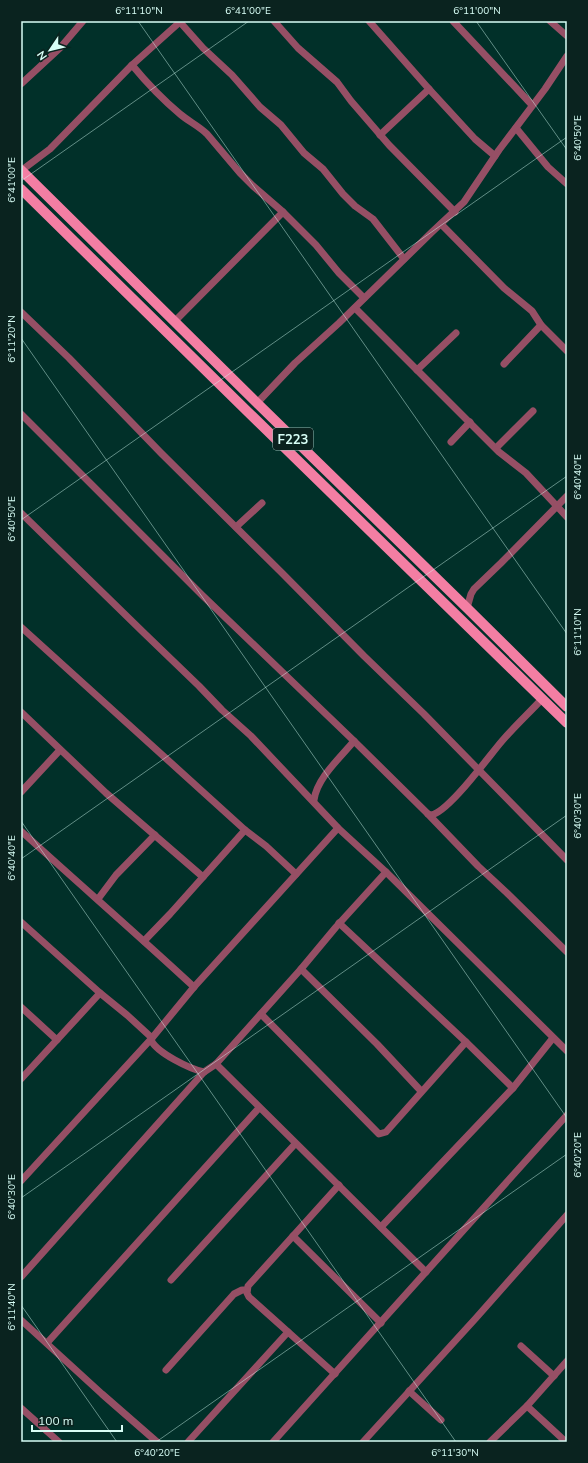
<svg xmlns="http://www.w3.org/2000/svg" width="588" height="1463" viewBox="0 0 588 1463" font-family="Mulish,sans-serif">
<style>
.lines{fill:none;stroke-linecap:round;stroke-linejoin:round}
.minor{stroke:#964f65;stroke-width:7}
.primary{stroke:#f37ea3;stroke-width:10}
.ticks{fill:none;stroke:#d8fef6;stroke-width:1;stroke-opacity:0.45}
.labels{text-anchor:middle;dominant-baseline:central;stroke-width:3;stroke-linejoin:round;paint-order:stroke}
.shield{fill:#0a231f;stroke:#9abcb6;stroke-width:1}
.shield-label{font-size:13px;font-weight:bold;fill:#d8fef6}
.neatline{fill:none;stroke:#d8fef6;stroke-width:1.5}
.ticks-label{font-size:10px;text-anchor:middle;fill:#d8fef6}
</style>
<rect width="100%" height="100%" fill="#013029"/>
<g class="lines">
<g class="minor">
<path d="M179 21 203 48 232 75 260 107 281 125 304 153 323 169 343 194 355 206 373 219 404 259"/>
<path d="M274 21 298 48 337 82 351 101 389 145 455 212"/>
<path d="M369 21 429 89 475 139 495 156"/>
<path d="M453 21 532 105"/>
<path d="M550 21 567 36"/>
<path d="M132 65C146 82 162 99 180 114 188 121 199 126 207 134L240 173 253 186 283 212 316 245 339 273 364 298"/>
<path d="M21 84 60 48 83 21"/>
<path d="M516 128 548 167 567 184"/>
<path d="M380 135 429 89"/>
<path d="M22 170 50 149 132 65 181 21"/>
<path d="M441 224 504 288 532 311 541 325 567 351"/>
<path d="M355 308 499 452 526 473 567 517"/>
<path d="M21 312 69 358 161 453 282 573 364 656 424 714 567 860"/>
<path d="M174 322 283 212"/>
<path d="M504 364 541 325"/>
<path d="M417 370 456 333"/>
<path d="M257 403 295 363 339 323 432 232 464 202 499 150 545 89 567 56"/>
<path d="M21 414 203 596 354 741 427 813 478 866 507 893 567 952"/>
<path d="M451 442 470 422"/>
<path d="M496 448 533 411"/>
<path d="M21 513 144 633 199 686 222 710 251 736 338 828 386 872 567 1051"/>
<path d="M236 527 262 503"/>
<path d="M467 608 471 594 474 589 501 563 567 496"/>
<path d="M21 627 245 830 266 846 296 874"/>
<path d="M21 712 106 793 203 877"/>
<path d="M21 792 60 750"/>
<path d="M314 800C317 778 340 758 354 741"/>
<path d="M428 814 431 815C448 813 489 756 502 741 515 726 529 713 542 699"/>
<path d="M21 831C78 883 137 934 194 987"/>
<path d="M98 899 116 875 155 835"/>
<path d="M21 922 100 993 127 1015 152 1038 151 1040C157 1053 190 1069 204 1072"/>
<path d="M339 923 466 1042 513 1088"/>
<path d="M144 941 170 914 245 830"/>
<path d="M301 969 377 1044 421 1091"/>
<path d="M21 1007 57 1040"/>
<path d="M261 1014 379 1134 386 1132 466 1042"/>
<path d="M216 1064 426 1272"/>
<path d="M21 1079 100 993"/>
<path d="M21 1181 152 1038 194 987 338 828"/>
<path d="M381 1227 513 1088 553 1038"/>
<path d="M293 1236 381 1323"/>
<path d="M21 1277 204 1072 216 1064 301 969 336 927 386 872"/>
<path d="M171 1280 295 1144"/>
<path d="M21 1320 102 1394 157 1442"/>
<path d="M47 1343 259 1108"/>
<path d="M521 1346 554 1376"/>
<path d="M166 1370 234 1294 242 1290H247"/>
<path d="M335 1374 249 1297 247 1293 248 1286 339 1185"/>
<path d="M409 1391 441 1420"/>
<path d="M527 1406 566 1442"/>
<path d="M21 1408 59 1442"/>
<path d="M188 1442 288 1332"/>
<path d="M273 1442 567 1115"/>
<path d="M363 1442 476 1318 567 1215"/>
<path d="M490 1442 527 1406 567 1361"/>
</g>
<g class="primary">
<path d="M21 170 257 403 467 608 567 707"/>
<path d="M21 189 248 412 567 723"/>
</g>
</g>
<path class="ticks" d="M138 21 567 634M476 21 567 150M21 181 249 21M21 338 567 1118M21 520 567 137M21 821 456 1442M21 859 567 476M21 1198 567 815M21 1305 117 1442M156 1442 567 1154"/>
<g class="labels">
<rect class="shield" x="273" y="428" width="40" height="22" rx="3"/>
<g class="shield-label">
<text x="293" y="439">F223</text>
</g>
</g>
<rect width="588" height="1463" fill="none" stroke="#0a231f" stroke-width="44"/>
<g transform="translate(50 50) rotate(235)" stroke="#0a231f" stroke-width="3" paint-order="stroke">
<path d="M0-3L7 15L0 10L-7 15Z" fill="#d8fef6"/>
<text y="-6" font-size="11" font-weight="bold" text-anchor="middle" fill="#d8fef6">N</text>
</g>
<path d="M32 1425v6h90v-6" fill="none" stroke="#d8fef6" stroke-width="2"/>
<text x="38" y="1425" font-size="12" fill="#d8fef6" stroke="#0a231f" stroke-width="3" paint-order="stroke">100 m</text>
<rect x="22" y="22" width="544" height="1419" class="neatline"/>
<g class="ticks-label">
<text x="139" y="14">6°11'10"N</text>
<text x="248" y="14">6°41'00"E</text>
<text x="477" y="14">6°11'00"N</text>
<text transform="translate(577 138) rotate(-90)" y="4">6°40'50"E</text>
<text transform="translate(11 180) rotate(-90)" y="4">6°41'00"E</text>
<text transform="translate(11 339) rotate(-90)" y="4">6°11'20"N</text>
<text transform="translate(577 477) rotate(-90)" y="4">6°40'40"E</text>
<text transform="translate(11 519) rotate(-90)" y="4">6°40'50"E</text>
<text transform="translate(577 632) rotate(-90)" y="4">6°11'10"N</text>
<text transform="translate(577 816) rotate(-90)" y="4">6°40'30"E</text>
<text transform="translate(11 858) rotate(-90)" y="4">6°40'40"E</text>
<text transform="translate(577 1155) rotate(-90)" y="4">6°40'20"E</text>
<text transform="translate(11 1197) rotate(-90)" y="4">6°40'30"E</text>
<text transform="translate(11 1307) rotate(-90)" y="4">6°11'40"N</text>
<text x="157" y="1456">6°40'20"E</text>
<text x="455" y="1456">6°11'30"N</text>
</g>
</svg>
